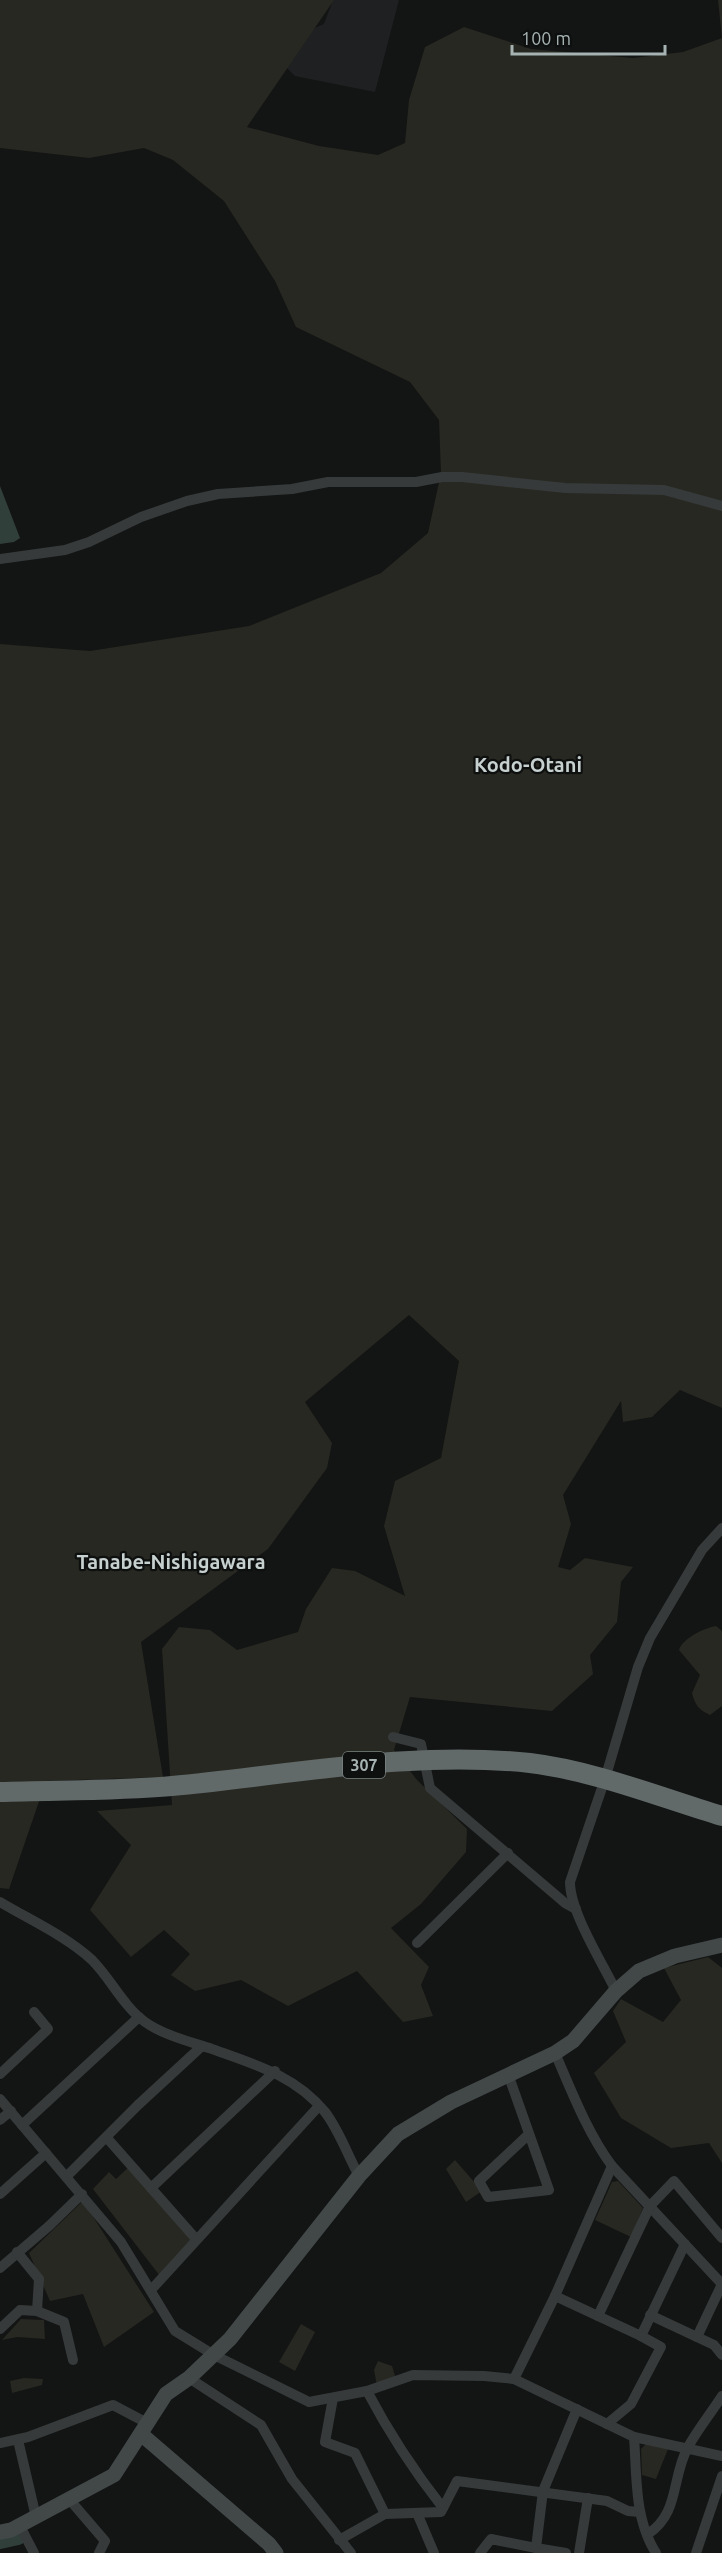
<svg xmlns="http://www.w3.org/2000/svg" width="722" height="2553" viewBox="0 0 722 2553" font-family="Ubuntu,sans-serif">
<style>
.built{fill:#1f2021}
.green{fill:#272821}
.water{fill:#313f3b}
.lines{fill:none;stroke-linecap:round;stroke-linejoin:round}
.river{stroke:#313f3b;stroke-width:18}
.street{stroke:#363a3b;stroke-width:10}
.secondary{stroke:#424848;stroke-width:15}
.highway{stroke:#616969;stroke-width:20}
.labels{text-anchor:middle;dominant-baseline:central;stroke-width:4.5;stroke-linejoin:round;paint-order:stroke}
.shield{fill:#0e0f0f;stroke:#788281;stroke-width:1.5}
.shield-label{font-size:16px;font-weight:bold;fill:#a6b3b2}
.neighbourhood-label{font-size:20px;font-weight:bold;fill:#c6d0cf;stroke:#0e0f0f}
</style>
<rect width="100%" height="100%" fill="#131414"/>
<path class="built" d="M333 0H399L375 92 295 76 286 67 298 35 324 24Z"/>
<g class="green">
<path d="M0 0H334L247 127 319 146 378 155 405 143 409 100 425 47 464 27 531 49 633 58 683 52 722 38 718 0H722V1408L680 1390 652 1417 623 1422 621 1401 563 1495 571 1524 558 1567 570 1570 585 1558 633 1567 621 1582 617 1622 590 1655 593 1674 552 1711 410 1697 394 1750 417 1780 467 1829 466 1852 421 1904 391 1928 429 1967 421 1985 433 2016 403 2022 357 1971 288 2006 241 1980 195 1991 171 1975 190 1954 164 1930 131 1957 90 1910 131 1845 97 1811 172 1805 162 1649 179 1627 210 1630 237 1650 298 1632 306 1609 332 1568 355 1571 405 1596 384 1526 395 1481 441 1458 459 1361 409 1315 305 1402 332 1443 327 1468 268 1549 141 1642 163 1777 46 1781 9 1889 0 1888V644L90 651 249 626 381 573 428 533 441 473 439 420 410 382 296 327 275 281 224 201 173 160 144 148 89 158 0 148Z"/>
<path d="M716 1626 722 1631V1706L710 1715C699 1710 695 1705 692 1693L700 1675 679 1650C683 1638 704 1628 716 1626Z"/>
<path d="M708 1957 722 1968V2163L709 2143 671 2148 621 2118 594 2073 626 2042 613 2011 621 1999 663 2022 681 2000 664 1968Z"/>
<path d="M455 2160 482 2191 466 2202 446 2169Z"/>
<path d="M131 2165 196 2239 160 2276 93 2189 109 2172 116 2179Z"/>
<path d="M618 2181 643 2208 631 2237 595 2220 612 2182Z"/>
<path d="M83 2201 154 2312 104 2347 83 2294 50 2301 29 2253Z"/>
<path d="M21 2319 44 2320 45 2339 17 2337 2 2340Z"/>
<path d="M301 2324 315 2332 295 2371 279 2362Z"/>
<path d="M378 2361 392 2366 396 2379 377 2386 374 2370Z"/>
<path d="M24 2378 43 2379 42 2385 12 2393 10 2381Z"/>
<path d="M647 2443 668 2449 656 2479 642 2475 641 2449Z"/>
</g>
<path class="water" d="M0 486 20 538 14 542 0 544Z"/>
<g class="lines">
<path class="river" d="M0 2540 18 2536"/>
<g class="street">
<path d="M0 559 65 550 89 542 141 517 187 501 218 494 292 489 328 482H416L442 477H462L565 488 664 490 722 506"/>
<path d="M393 1737 421 1744 430 1788 565 1903 576 1909"/>
<path d="M0 1902C30 1920 66 1936 92 1960 111 1979 123 2006 145 2022 163 2035 191 2042 212 2049 254 2064 296 2076 325 2112 339 2130 348 2156 359 2176"/>
<path d="M417 1943 508 1853"/>
<path d="M616 1991C602 1962 570 1912 570 1882L605 1779 638 1667 650 1638 702 1550 722 1528"/>
<path d="M555 2053C572 2092 587 2132 612 2166L722 2284"/>
<path d="M0 2074 48 2029 34 2012"/>
<path d="M508 2074 549 2190 488 2197 479 2181 529 2134"/>
<path d="M0 2099 22 2125 139 2017"/>
<path d="M0 2120 11 2111"/>
<path d="M22 2125 121 2242 175 2331 214 2355 309 2402 367 2391 413 2375 484 2376 514 2379 634 2437 722 2456"/>
<path d="M107 2138 196 2239"/>
<path d="M67 2176 138 2105 202 2046"/>
<path d="M151 2188 275 2071"/>
<path d="M0 2194 46 2153"/>
<path d="M0 2268 49 2226 82 2194"/>
<path d="M722 2284 697 2337 714 2345 722 2355"/>
<path d="M151 2290 319 2106"/>
<path d="M555 2296 641 2336 685 2244"/>
<path d="M37 2311 64 2322 73 2360"/>
<path d="M650 2315 697 2337"/>
<path d="M598 2316 650 2206 674 2181 722 2238"/>
<path d="M0 2329 20 2310 37 2311 39 2279 17 2252"/>
<path d="M189 2378 261 2425 292 2479 351 2553"/>
<path d="M514 2379 555 2296 612 2166"/>
<path d="M367 2391C389 2433 414 2471 443 2508"/>
<path d="M333 2398 325 2442 355 2453 385 2514"/>
<path d="M607 2424 631 2404 661 2347 641 2336"/>
<path d="M634 2437C637 2476 634 2519 656 2553"/>
<path d="M18 2440 36 2517"/>
<path d="M0 2443 28 2437 113 2405 149 2424"/>
<path d="M69 2499 105 2541 99 2553"/>
<path d="M417 2513 434 2553"/>
<path d="M20 2526 34 2553"/>
<path d="M648 2534C680 2513 671 2478 688 2447 698 2429 711 2413 722 2396"/>
<path d="M339 2540 385 2514 441 2512 457 2481 607 2501 628 2511 640 2512"/>
<path d="M536 2548 566 2553"/>
<path d="M480 2553 491 2539 536 2548 543 2491 577 2409"/>
<path d="M579 2553 588 2498"/>
<path d="M696 2553 722 2476"/>
</g>
<g class="secondary">
<path d="M141 2434 269 2544 276 2553"/>
<path d="M0 2532 11 2530 114 2475 166 2394 189 2378 230 2339 359 2176 398 2134 451 2102 555 2053 573 2041 616 1991 639 1971 675 1956 722 1945"/>
</g>
<path class="highway" d="M0 1792C57 1790 115 1791 172 1786 291 1775 411 1750 530 1763 595 1771 659 1797 722 1816"/>
</g>
<g class="labels">
<rect class="shield" x="343" y="1752" width="42" height="26" rx="4.5"/>
<g class="shield-label">
<text x="364" y="1765">307</text>
</g>
<g class="neighbourhood-label">
<text x="528" y="764">Kodo-Otani</text>
<text x="171" y="1561">Tanabe-Nishigawara</text>
</g>
</g>
<path d="M512 45v9h153v-9" fill="none" stroke="#a6b3b2" stroke-width="3"/>
<text x="521" y="45" font-size="18" fill="#a6b3b2" stroke="#0e0f0f" stroke-width="4.5" paint-order="stroke">100 m</text>
</svg>
